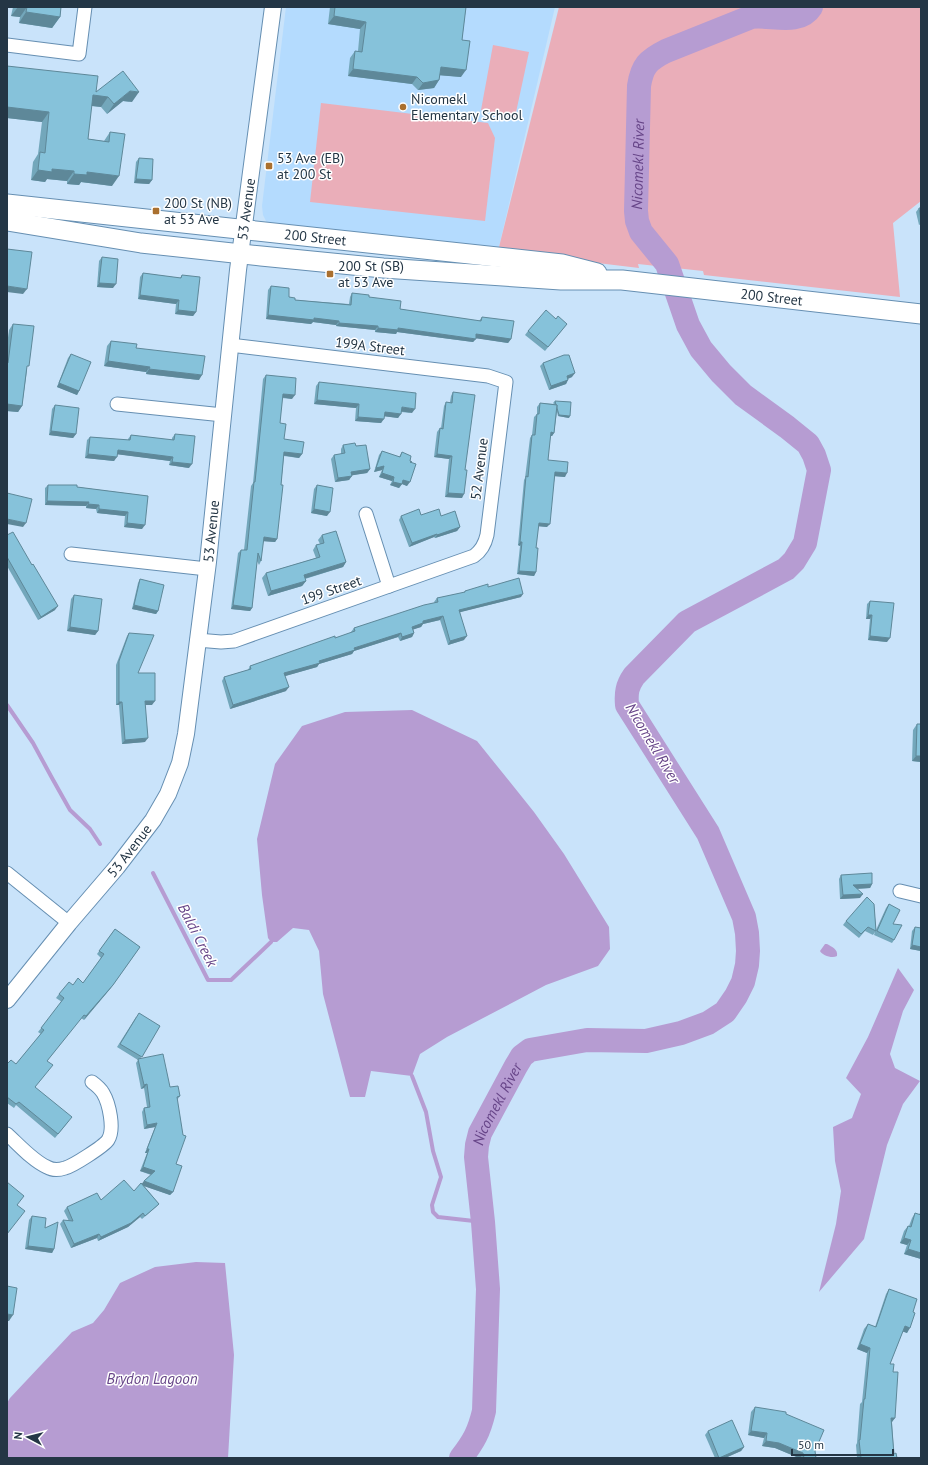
<svg xmlns="http://www.w3.org/2000/svg" width="928" height="1465" viewBox="0 0 928 1465" font-family="'PT Sans',sans-serif">
<style>
.built{fill:#b4dbfe}
.green{fill:#eaaeb9}
.water{fill:#b69cd2}
.lines{fill:none;stroke-linecap:round;stroke-linejoin:round}
.stream{stroke:#b69cd2;stroke-width:4}
.river{stroke:#b69cd2;stroke-width:24}
.minor-casing{stroke:#668fb2;stroke-width:15}
.tertiary-casing{stroke:#668fb2;stroke-width:18}
.secondary-casing{stroke:#668fb2;stroke-width:21}
.minor{stroke:#fff;stroke-width:13}
.tertiary{stroke:#fff;stroke-width:16}
.secondary{stroke:#fff;stroke-width:19}
.wall{fill:#73a7bb}
.shaded-wall{fill:#5e8899}
.building{fill:#86c2da;stroke:#5e8899}
.poi-dot{fill:#aa702f;stroke:#fff;stroke-width:1.5}
.labels{text-anchor:middle;dominant-baseline:central;stroke-width:3;stroke-linejoin:round;paint-order:stroke}
.poi-label{font-size:14px;fill:#243645;stroke:#fff;text-anchor:start}
.street-label{font-size:14px;fill:#243645;stroke:#fff}
.water-label{font-size:15px;font-style:italic;fill:#674588;stroke:#fff}
</style>
<rect width="100%" height="100%" fill="#c9e3fa"/>
<path class="built" d="M286 7H555L498 251 267 223 263 215 262 206Z"/>
<g class="green">
<path d="M559 7H921V201L893 223 900 297 704 275 703 271 638 264 639 268 498 251Z"/>
<path d="M493 45 529 52 515 117 481 110Z"/>
<path d="M321 103 488 123 495 138 485 221 310 202Z"/>
</g>
<g class="water">
<path d="M412 710 477 741 534 812 564 854 609 927 610 949 598 966 546 985 447 1037 420 1054 412 1076 371 1071 365 1097H350L323 994 319 951 309 930 293 928 277 942H271L268 938 262 895 257 839 275 764 302 726 345 712Z"/>
<path d="M825 944H827C832 947 838 949 837 956 832 959 822 955 820 951Z"/>
<path d="M898 968 914 990 903 1011 890 1054 895 1068 920 1081 903 1104 887 1145 864 1239 819 1292 836 1224 841 1191 835 1161 833 1127 852 1118 861 1094 846 1078 868 1037Z"/>
<path d="M196 1262 225 1263 234 1355 228 1458H7V1403L10 1398 72 1332 93 1323 104 1310 120 1283 155 1267Z"/>
</g>
<g class="lines">
<g class="stream">
<path d="M7 705 33 743 52 778 70 810 90 829 100 844"/>
<path d="M153 873 208 980H231L271 942"/>
<path d="M412 1076 426 1112 433 1151 441 1177 432 1205 433 1212 438 1217 483 1222"/>
</g>
<path class="river" id="s1" d="M461 1458C474 1441 479 1432 484 1411L488 1289 483 1222 476 1157 477 1145 480 1133 516 1066 522 1056 530 1050 587 1040 646 1041 681 1033 708 1023 725 1012 736 996 743 982 747 965 748 951 747 933 744 917 708 833 627 705C626 693 627 686 634 676L687 622 786 569 794 561 805 543 819 470 814 455 808 444 787 427 743 395 721 373 701 349 688 325 667 264 641 232 637 221 636 211 639 86C642 66 648 60 666 51L751 17C770 14 799 26 811 7"/>
<g class="minor-casing">
<g id="minor">
<path d="M7 45 79 54 85 7"/>
<path d="M117 404 223 415"/>
<path d="M366 514 389 586"/>
<path d="M71 554 207 569"/>
<path d="M197 640 221 642 234 641 474 556C481 551 485 544 487 535L506 382 488 376 230 345"/>
<path d="M7 873 69 923"/>
<path d="M900 891 921 896"/>
<path d="M7 1134C18 1144 33 1161 47 1167 52 1170 59 1170 65 1168 73 1166 104 1146 108 1140 115 1129 109 1103 103 1093 100 1088 96 1085 92 1082"/>
</g>
</g>
<g class="tertiary-casing">
<g id="tertiary">
<path id="s2" d="M7 1000 69 923 117 867 153 820 168 794 180 763 186 734 208 562 238 270 273 7"/>
</g>
</g>
<g class="secondary-casing">
<g id="secondary">
<path id="s3" d="M7 204 562 264 597 273"/>
<path id="s4" d="M7 221 141 243 261 256 383 268 561 280H622L921 314"/>
</g>
</g>
<use href="#minor" class="minor"/>
<use href="#tertiary" class="tertiary"/>
<use href="#secondary" class="secondary"/>
</g>
<g class="wall">
<path d="M13 7H61L60 17 52 28 19 23 20 17 11 16Z"/>
<path d="M330 7H466L462 40 461 77 440 75 439 80 434 88 418 90 412 84 348 76 350 58 355 51H358L360 29 328 24Z"/>
<path d="M7 66 132 102 123 101 107 114 101 107 91 106 88 139 104 141 110 132 112 186 81 182 79 185 67 184V181L47 179 45 182 31 180 33 162 38 154 42 122 7 118Z"/>
<path d="M139 158 152 180 149 184 134 183 136 162Z"/>
<path d="M919 208H921V224L919 225 916 212Z"/>
<path d="M102 257 113 288 97 287 99 261Z"/>
<path d="M143 273 180 278 182 275 196 312 193 316 175 314 176 304 138 299 140 277Z"/>
<path d="M271 286 289 297 295 300 349 304 350 297 352 293 369 297 400 309 479 321 482 317 511 339 508 343 476 338 473 342 397 332 396 334 375 332V330L336 326V325L313 322 311 324 266 319 268 290Z"/>
<path d="M556 319 567 324 545 351 525 335 528 331Z"/>
<path d="M13 324 27 370 22 406 18 412 7 411V345L9 330Z"/>
<path d="M111 341 136 348 199 380 146 374V372L104 366 107 346Z"/>
<path d="M71 354 79 391 77 395 57 387 68 358Z"/>
<path d="M543 363 572 377 568 379 566 384 549 390 540 366Z"/>
<path d="M266 375 292 399 282 398 280 423 284 439 302 454 299 458 284 456 281 485 277 539 275 542 263 541 261 561 259 565 257 561 252 608 250 611 231 609 238 553 241 550H244L251 486 253 483 263 379Z"/>
<path d="M319 382 412 413 401 412 398 418 384 416 381 423 355 421 356 408 314 404 316 386Z"/>
<path d="M453 392 465 470 462 498 445 497 449 459 434 457 437 432 440 428H441L444 406 446 402H450L451 396Z"/>
<path d="M555 401 569 418 558 416 557 412 554 433 552 436H550L548 460 565 477 555 476 547 527 538 526 536 548V572L534 576 517 574 520 546 518 545 524 480 525 478 530 438 532 435 534 417 537 414V407L540 403 554 404 553 403Z"/>
<path d="M55 405 76 434 73 438 49 435 52 409Z"/>
<path d="M175 434 189 468 169 465 170 461 117 454 114 461 85 458 87 440 90 437 128 440V439L131 435 172 440V438Z"/>
<path d="M343 445 356 446 370 469 367 473 352 475 349 480 335 482 331 459 334 455 341 454V449Z"/>
<path d="M382 451 399 457 402 452 410 461 412 462 407 486 402 484 399 488 390 485 392 481 379 477 382 470 374 472 379 455Z"/>
<path d="M48 485 77 487 148 496 142 529 124 527 125 516 97 513 96 509 86 508V506L45 505V488Z"/>
<path d="M317 485 327 516 311 513 314 489Z"/>
<path d="M421 515 441 516 460 527 457 531 435 538 434 537 409 547 399 520 401 516Z"/>
<path d="M7 535 55 610 38 620 7 566Z"/>
<path d="M322 535 346 562 343 567 305 579 306 581 302 586 268 596 262 578 266 573 316 558 313 550 316 545 320 544 318 540Z"/>
<path d="M140 579 158 611 156 614 132 609 138 583Z"/>
<path d="M488 587 521 597 460 612 464 640 448 645 440 620 423 624 421 627 413 629 414 633 412 637 400 641 398 637 354 651 352 654 319 664 317 667 285 676 286 691 230 709 222 681 224 677 248 670 250 666 351 633V632L354 628 435 603 434 602 437 598 463 593 465 591Z"/>
<path d="M74 595 98 631 95 635 67 631 71 599Z"/>
<path d="M870 601 887 642 868 640 870 619H866L867 604Z"/>
<path d="M129 633 138 673 152 705H145V742L122 744 119 705H116V665L127 636Z"/>
<path d="M917 724H921V762L912 761 913 730Z"/>
<path d="M841 875 872 884 870 888 857 889 860 898 840 899 839 879Z"/>
<path d="M874 904 876 930 886 908 889 904 893 924 894 940 892 943 874 935 875 932 873 935 865 931 859 938 843 925 846 921Z"/>
<path d="M915 927 921 951 910 949 912 931Z"/>
<path d="M115 929 140 947 110 989 84 1020 81 1018 47 1061 35 1087 69 1121 55 1138 16 1105 14 1108 7 1103V1064H16L41 1034 38 1032 62 1002 56 998 59 994 73 985 83 983 101 958 97 954Z"/>
<path d="M136 1017 160 1026 140 1059 180 1096 177 1100 176 1164 173 1192 170 1195 144 1186 159 1204 156 1207 142 1219 140 1217 128 1227 98 1241 97 1238 71 1248 60 1224 63 1220 69 1221 64 1211 67 1207 101 1200 134 1191 142 1184 144 1181 151 1175 140 1171 147 1153H145L155 1127 144 1129 142 1112 144 1108 147 1107 144 1088 141 1089 136 1063 138 1060 117 1047Z"/>
<path d="M921 1210V1259L904 1254 907 1245 900 1243 904 1231 908 1226H909L912 1218 915 1213 919 1215Z"/>
<path d="M32 1216 45 1228 54 1249 52 1253 25 1249 29 1220Z"/>
<path d="M889 1289 913 1312 907 1333 903 1331 890 1364 893 1372 895 1418 892 1422 894 1454 897 1458H857L856 1445 857 1443 860 1404 862 1402 867 1353 857 1349 864 1329 868 1324 875 1327 886 1294Z"/>
<path d="M755 1407 786 1414 815 1451 816 1458H799L775 1448 762 1446 764 1438 748 1435 751 1412Z"/>
<path d="M708 1431 744 1447 741 1451 725 1458H715L705 1435Z"/>
</g>
<g class="shaded-wall">
<path d="M18 7H27L20 17 11 16Z"/>
<path d="M26 12 60 17 52 28 19 23Z"/>
<path d="M334 16 366 22 360 29 328 24Z"/>
<path d="M441 67 466 70 461 77 436 75Z"/>
<path d="M353 69 417 77 412 84 348 76Z"/>
<path d="M439 80 434 88 418 90 423 83Z"/>
<path d="M130 91 139 92 132 102 123 101 107 114 114 104Z"/>
<path d="M93 95 108 97 101 107 85 105Z"/>
<path d="M7 107 49 112 42 122 7 118Z"/>
<path d="M52 169 74 171 67 181 47 179 45 182 31 180 38 170Z"/>
<path d="M87 172 119 176 112 186 81 182 79 185 67 184 74 174Z"/>
<path d="M136 179 152 180 149 184 134 183Z"/>
<path d="M99 283 116 284 113 288 97 287Z"/>
<path d="M7 286 27 289 23 294 7 292Z"/>
<path d="M140 295 179 300 176 304 138 299Z"/>
<path d="M178 310 196 312 193 316 175 314Z"/>
<path d="M268 315 314 318 339 321 336 325 313 322 311 324 266 319Z"/>
<path d="M339 323 378 326 375 330 336 326Z"/>
<path d="M378 328H398L476 339 473 342 397 332 396 334 375 332Z"/>
<path d="M476 334 511 339 508 343 474 338Z"/>
<path d="M108 361 150 367 146 372 104 366Z"/>
<path d="M149 369 202 375 199 380 146 374Z"/>
<path d="M575 373 572 377 564 380 567 376Z"/>
<path d="M568 380 566 384 549 390 551 386Z"/>
<path d="M59 383 79 391 77 395 57 387Z"/>
<path d="M283 394 295 395 292 399 280 397Z"/>
<path d="M317 400 359 404 356 408 314 404Z"/>
<path d="M7 404 22 406 18 412 7 411Z"/>
<path d="M402 407 415 409 412 413 399 411Z"/>
<path d="M385 412 401 414 398 418 382 416Z"/>
<path d="M559 415 570 416 569 418 558 416Z"/>
<path d="M358 417 384 419 381 423 355 421Z"/>
<path d="M51 431 76 434 73 438 49 435Z"/>
<path d="M551 432 554 433 552 436H548Z"/>
<path d="M118 450 173 457 170 461 115 454Z"/>
<path d="M284 452 302 454 299 458 281 455Z"/>
<path d="M88 454 117 457 114 461 85 458Z"/>
<path d="M437 454 452 456 449 459 434 457Z"/>
<path d="M172 462 192 464 189 468 169 465Z"/>
<path d="M384 466 382 470 374 472 376 468Z"/>
<path d="M370 469 367 473 348 476 351 472Z"/>
<path d="M555 472 567 473 565 477 552 476Z"/>
<path d="M382 473 394 477 392 481 379 477Z"/>
<path d="M352 476 349 480 335 482 338 478Z"/>
<path d="M403 480 410 482 407 486 402 484 399 488 390 485 393 482Z"/>
<path d="M448 493 464 494 462 498 445 497Z"/>
<path d="M47 501 89 502 86 506 45 505Z"/>
<path d="M88 504 99 505 96 509 86 508Z"/>
<path d="M99 509 128 512 125 516 97 513Z"/>
<path d="M314 509 330 512 327 516 311 513Z"/>
<path d="M7 519 26 523 23 527 7 524Z"/>
<path d="M127 523 145 525 142 529 124 527Z"/>
<path d="M539 523 550 524 547 527 536 526Z"/>
<path d="M460 527 457 531 435 538 437 535Z"/>
<path d="M437 534 434 537 409 547 412 543Z"/>
<path d="M264 537 277 539 275 542 261 541Z"/>
<path d="M520 542H522L520 546 518 545Z"/>
<path d="M346 562 343 567 300 580 304 575Z"/>
<path d="M519 571 536 572 534 576 517 574Z"/>
<path d="M306 581 302 586 268 596 271 591Z"/>
<path d="M523 594 521 597 457 613 459 610Z"/>
<path d="M134 605 158 611 156 614 132 609Z"/>
<path d="M233 605 252 608 250 611 231 609Z"/>
<path d="M58 606 55 610 38 620 41 617Z"/>
<path d="M868 615H872L870 619H866Z"/>
<path d="M443 616 440 620 423 624 421 627 409 631 412 627 423 621Z"/>
<path d="M70 627 98 631 95 635 67 631Z"/>
<path d="M401 633 398 637 354 651 352 654 319 664 317 667 282 677 284 673 354 648Z"/>
<path d="M414 633 412 637 400 641 402 637Z"/>
<path d="M467 636 464 640 448 645 450 641Z"/>
<path d="M870 636 890 638 887 642 868 640Z"/>
<path d="M289 687 286 691 230 709 233 705Z"/>
<path d="M145 701H155L152 705H142Z"/>
<path d="M119 702H122L119 705H116Z"/>
<path d="M148 738 145 742 122 744 125 740Z"/>
<path d="M916 756H921V762L912 761Z"/>
<path d="M872 884 870 888 851 889 853 885Z"/>
<path d="M863 894 860 898 840 899 843 895Z"/>
<path d="M912 945 921 947V951L910 949Z"/>
<path d="M113 985 110 989 84 1020 86 1016Z"/>
<path d="M147 1084 144 1088 141 1089 144 1085Z"/>
<path d="M157 1123 155 1127 144 1129 147 1125Z"/>
<path d="M147 1149H149L147 1153H145Z"/>
<path d="M143 1167 155 1171 153 1175 140 1171Z"/>
<path d="M144 1181 173 1192 170 1195 141 1185Z"/>
<path d="M143 1213 140 1217 128 1227 98 1241 101 1237Z"/>
<path d="M99 1234 97 1238 71 1248 74 1244Z"/>
<path d="M904 1238 911 1240 907 1245 900 1243Z"/>
<path d="M28 1246 54 1249 52 1253 25 1249Z"/>
<path d="M908 1249 921 1253V1259L904 1254Z"/>
<path d="M7 1314 13 1315 9 1321H7Z"/>
<path d="M905 1326 910 1328 907 1333 901 1331Z"/>
<path d="M860 1344 870 1348 867 1353 857 1349Z"/>
<path d="M891 1418H895L891 1423Z"/>
<path d="M751 1431 767 1433 764 1438 748 1435Z"/>
<path d="M766 1441 779 1443 803 1453 800 1458H799L775 1448 762 1446Z"/>
<path d="M744 1447 741 1451 725 1458H719Z"/>
</g>
<g class="building">
<path d="M27 7H61L60 17 26 12Z"/>
<path d="M335 7H466L462 40 470 41 466 70 441 67 439 80 423 83 417 77 353 69 355 51 362 52 366 22 334 16Z"/>
<path d="M7 66 98 76 96 92 123 71 139 92 130 91 114 104 108 97 93 95 88 139 109 142 110 132 125 134 119 176 87 172V175L74 174V171L52 169V172L38 170 40 152 45 153 49 112 7 107Z"/>
<path d="M139 158 153 159 152 180 136 179Z"/>
<path d="M919 208H921V220Z"/>
<path d="M7 249 32 252 27 289 7 286Z"/>
<path d="M102 257 118 259 116 284 99 283Z"/>
<path d="M143 273 181 278 182 275 200 277 196 312 178 310 179 300 140 295Z"/>
<path d="M271 286 289 288V297L295 298V300L351 305 352 293 369 295V297L401 301 400 309 481 321 482 317 514 321 511 339 476 334V339L398 328V330L378 328V326L339 323V321L314 318V320L268 315Z"/>
<path d="M546 310 556 319 558 316 567 324 548 347 528 331Z"/>
<path d="M13 324 34 326 29 366H27L22 406 7 404V363H8Z"/>
<path d="M111 341 137 344 136 348 205 356 202 375 149 369 150 367 108 361Z"/>
<path d="M71 354 91 362 79 391 59 383Z"/>
<path d="M564 355H569L575 373 567 376 568 380 551 386 543 363Z"/>
<path d="M266 375 296 378 295 395 283 394 280 423 286 424 284 439 304 442 302 454 284 452 281 485H283L277 539 264 537 261 561 258 553 252 608 233 605 241 550H247L254 482H255Z"/>
<path d="M319 382 416 393 415 409 402 407 401 414 385 412 384 419 358 417 359 404 317 400Z"/>
<path d="M453 392 475 395 465 470H467L464 494 448 493 452 456 437 454 440 428 443 429 446 402 452 403Z"/>
<path d="M555 401 571 402 570 416 559 415 557 408V405H556Z"/>
<path d="M540 403 557 405 554 433 551 432 548 460 568 462 567 473 555 472 550 524 539 523 536 548H538L536 572 519 571 522 542H520L526 476 528 477 532 435H535L537 414H539Z"/>
<path d="M55 405 79 408 76 434 51 431Z"/>
<path d="M175 434 195 436 192 464 172 462 173 457 118 450 117 457 88 454 90 437 130 440 131 435 174 440Z"/>
<path d="M355 443 356 446 366 445 370 469 351 472 352 476 338 478 334 455 345 453 343 445Z"/>
<path d="M382 451 400 457 402 452 411 456 410 461 412 462H410L416 464 410 482 403 480 402 484 393 482 394 477 382 473 384 466 376 468Z"/>
<path d="M48 485H77V487L148 496 145 525 127 523 128 512 99 509V505L88 504 89 502 47 501Z"/>
<path d="M317 485 333 488 330 512 314 509Z"/>
<path d="M7 493 32 499 26 523 7 519Z"/>
<path d="M419 509 421 515 439 509 441 516 455 511 460 527 437 535V534L412 543 401 516Z"/>
<path d="M336 531 346 562 304 575 306 581 271 591 266 573 320 557 316 545 324 543 322 535Z"/>
<path d="M13 532 32 565 33 564 58 606 41 617 7 557V535Z"/>
<path d="M519 578 523 594 459 610 467 636 450 641 443 616 423 621V623L412 627 414 633 402 637 401 633 354 648 355 650 319 661 320 663 284 673 289 687 233 705 224 677 251 669 250 666 335 636V638L355 631 354 628 424 605 438 602 437 598 465 592V591L488 584V587Z"/>
<path d="M140 579 164 585 158 611 134 605Z"/>
<path d="M74 595 102 599 98 631 70 627Z"/>
<path d="M870 601 894 603 890 638 870 636 872 615H868Z"/>
<path d="M129 633 154 635 138 673H155V701H145L148 738 125 740 122 702H119V661Z"/>
<path d="M917 724H921V756H916Z"/>
<path d="M872 873V884L853 885 863 894 843 895 841 875Z"/>
<path d="M867 897 874 904 876 931 868 927 861 934 846 921Z"/>
<path d="M889 904 900 910 893 924 902 925 894 940 877 931Z"/>
<path d="M915 927 921 928V947L912 945Z"/>
<path d="M115 929 140 947 113 985 86 1016 84 1015 47 1061 53 1065 35 1087 72 1117 58 1134 19 1102 16 1104 7 1097V1064L11 1060 16 1064 44 1030 41 1028 64 998 59 994 69 982 73 985 78 978 83 983 104 954 99 951Z"/>
<path d="M139 1013 160 1026 142 1057 120 1044Z"/>
<path d="M163 1054 170 1087 178 1086 180 1096 177 1097 183 1135 186 1136 176 1164 182 1166 173 1192 144 1181 155 1171 143 1167 149 1149H147L157 1123 147 1125 144 1108 150 1107 147 1084 144 1085 138 1059Z"/>
<path d="M124 1180 134 1191 141 1183 159 1204 145 1216 143 1213 131 1223 101 1237 99 1234 74 1244 63 1220 73 1221 67 1207 97 1193 101 1200Z"/>
<path d="M7 1182 24 1196 17 1205 25 1211 7 1234Z"/>
<path d="M915 1213 921 1215V1253L908 1249 911 1240 904 1238 908 1226 911 1227Z"/>
<path d="M32 1216 46 1218 45 1228 58 1222 54 1249 28 1246Z"/>
<path d="M7 1286 17 1288 13 1315 7 1314Z"/>
<path d="M889 1289 917 1299 913 1312 915 1313 910 1328 905 1326 890 1364H894L893 1372H898L895 1418H891L894 1454 896 1453 897 1458H861L859 1440H860L864 1399H865L870 1348 860 1344 868 1324 876 1327Z"/>
<path d="M755 1407 786 1412V1414L824 1430 815 1451 816 1458H804L803 1453 779 1443 766 1441 767 1433 751 1431Z"/>
<path d="M732 1420 744 1447 719 1458 708 1431Z"/>
</g>
<g class="poi-dot">
<circle cx="403" cy="107" r="4"/>
<rect x="265" y="162" width="8" height="8" rx="2"/>
<rect x="152" y="207" width="8" height="8" rx="2"/>
<rect x="326" y="270" width="8" height="8" rx="2"/>
</g>
<g class="labels">
<g class="poi-label">
<text x="411" y="99">Nicomekl<tspan x="411" dy="16">Elementary School</tspan></text>
<text x="277" y="158">53 Ave (EB)<tspan x="277" dy="16">at 200 St</tspan></text>
<text x="164" y="203">200 St (NB)<tspan x="164" dy="16">at 53 Ave</tspan></text>
<text x="338" y="266">200 St (SB)<tspan x="338" dy="16">at 53 Ave</tspan></text>
</g>
<g class="street-label">
<text stroke="none"><textPath href="#s2" startOffset="853">53 Avenue</textPath></text>
<text stroke="none"><textPath href="#s3" startOffset="310">200 Street</textPath></text>
<text stroke="none"><textPath href="#s4" startOffset="769">200 Street</textPath></text>
<text transform="translate(370 346) rotate(7)">199A Street</text>
<text transform="translate(479 469) rotate(-83)">52 Avenue</text>
<text stroke="none"><textPath href="#s2" startOffset="529">53 Avenue</textPath></text>
<text transform="translate(331 590) rotate(-19)">199 Street</text>
<text stroke="none"><textPath href="#s2" startOffset="193">53 Avenue</textPath></text>
</g>
<g class="water-label">
<text stroke="none"><textPath href="#s1" startOffset="1674">Nicomekl River</textPath></text>
<text transform="translate(653 743) rotate(59)">Nicomekl River</text>
<text transform="translate(198 935) rotate(63)">Baldi Creek</text>
<text stroke="none"><textPath href="#s1" startOffset="365">Nicomekl River</textPath></text>
<text x="152" y="1378">Brydon Lagoon</text>
</g>
</g>
<rect width="928" height="1465" fill="none" stroke="#243645" stroke-width="16"/>
<g transform="translate(28 1437) rotate(277)" stroke="#ffffff" stroke-width="3" paint-order="stroke">
<path d="M0-3L7 15L0 10L-7 15Z" fill="#243645"/>
<text y="-6" font-size="11" font-weight="bold" text-anchor="middle" fill="#243645">N</text>
</g>
<path d="M792 1449v6h101v-6" fill="none" stroke="#243645" stroke-width="2"/>
<text x="798" y="1449" font-size="12" fill="#243645" stroke="#ffffff" stroke-width="3" paint-order="stroke">50 m</text>
</svg>
